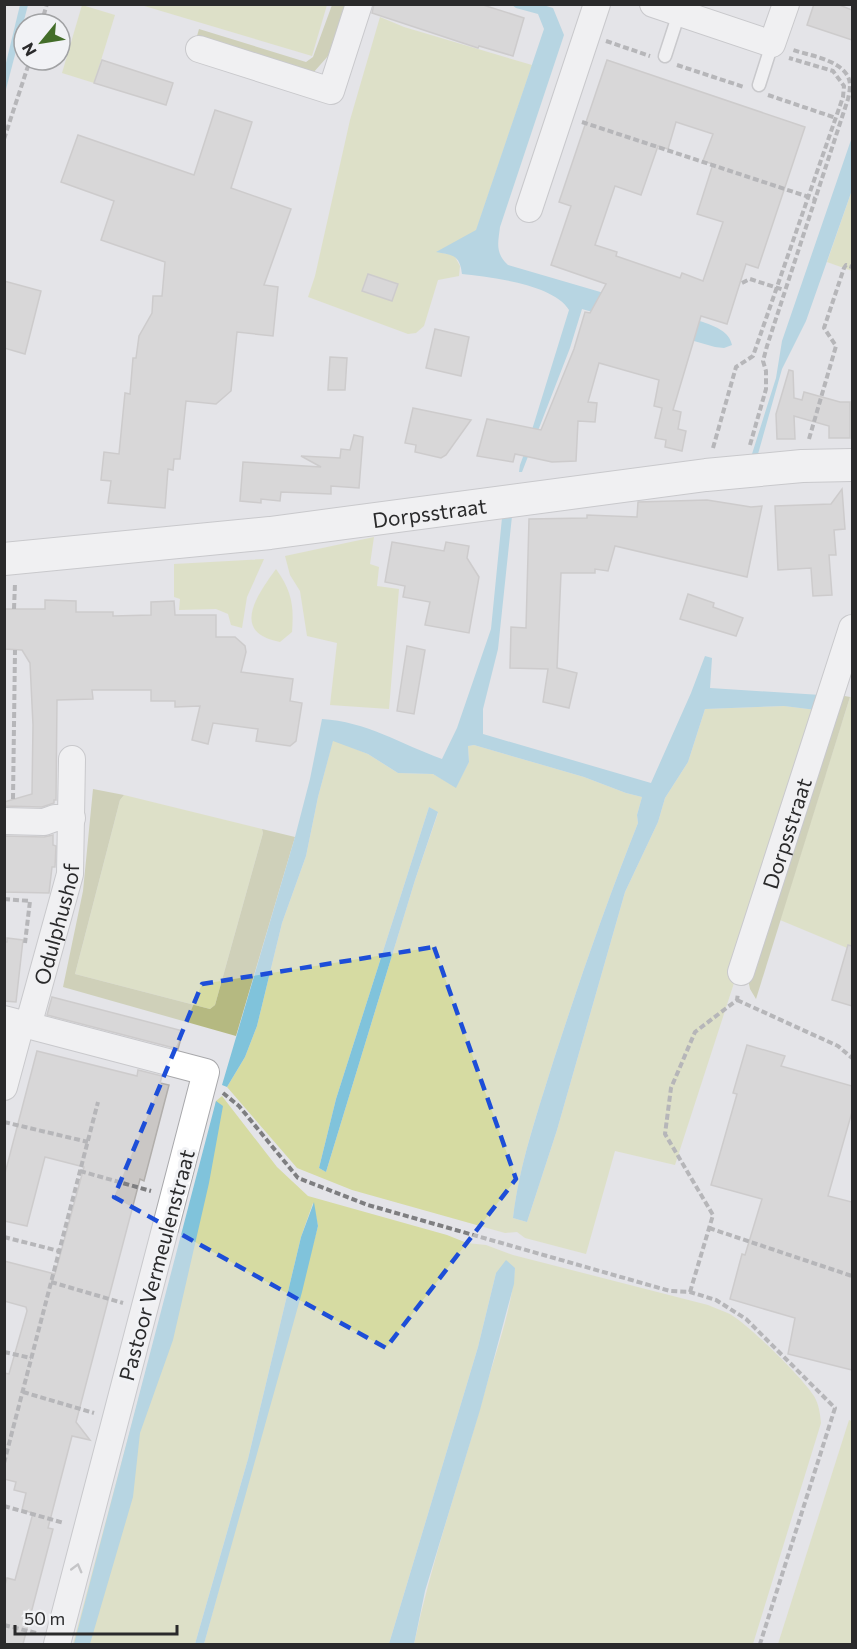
<svg xmlns="http://www.w3.org/2000/svg" width="857" height="1649" viewBox="0 0 857 1649" font-family="Commissioner,sans-serif">
<style>
.green{fill:#d6dba2;fill-rule:evenodd}
.forest{fill:#b5b981}
.water{fill:#80c3db}
.building{fill:#cac7c5;stroke:#b1aeab;stroke-width:1.5;fill-rule:evenodd}
.lines{fill:none;stroke-linecap:round;stroke-linejoin:round}
.service-casing{stroke:#a8a8ab;stroke-width:15}
.minor-casing{stroke:#a8a8ab;stroke-width:28}
.tertiary-casing{stroke:#a8a8ab;stroke-width:34}
.path{stroke:#7e7e80;stroke-width:4;stroke-dasharray:6 3;stroke-linecap:butt}
.service{stroke:#fff;stroke-width:12}
.minor{stroke:#fff;stroke-width:26}
.tertiary{stroke:#fff;stroke-width:32}
.oneway{stroke:#9f9fa0}
.marked{fill:none;stroke:#1d4ed8;stroke-width:4.5;stroke-dasharray:12 8;stroke-linejoin:round}
.labels{text-anchor:middle;dominant-baseline:central;stroke-width:6;stroke-linejoin:round;paint-order:stroke}
.street-label{font-size:21px;fill:#2a2a2b;stroke:#f1f2f5}
</style>
<rect width="100%" height="100%" fill="#e4e4e8"/>
<g class="green">
<path d="M82 5 115 15 94 83 62 73Z"/>
<path d="M141 5 327 4V5L312 56Z"/>
<path d="M380 17 404 27 532 65 476 231 437 252 454 255 460 266 459 276 438 280 424 326 416 333 408 334 308 297 315 276 350 120Z"/>
<path d="M852 190V271L827 262Z"/>
<path d="M374 537 370 564 379 567 377 586 399 589 389 709 330 705 337 643 307 636 300 591 290 575 285 556Z"/>
<path d="M264 559 247 597 242 628 231 625 228 614 216 609 179 610 180 599 174 597V564Z"/>
<path d="M276 569C292 591 294 606 292 632L280 642C230 633 257 595 276 569Z"/>
<path d="M850 697H852V950L780 920Z"/>
<path d="M785 706 816 710 733 973 734 983 675 1165 615 1151 586 1254 525 1238 517 1232 505 1233 352 1190 297 1168 227 1087 245 1057 257 1026 282 923 306 856 318 797 333 740 368 754 398 773 433 774 456 787 469 762 468 746 474 745 584 777 626 793 642 797 637 815 638 823C607 901 580 979 554 1059 538 1111 519 1164 513 1218L527 1222 557 1130 625 892 658 822 665 798 688 762 705 709ZM429 807 438 813 415 880 326 1172 319 1168 336 1099Z"/>
<path d="M124 795 262 829 263 833 215 1005 210 1009 75 974 120 800Z"/>
<path d="M222 1096 277 1167 308 1196 447 1235 467 1243 486 1245 513 1255 708 1305C715 1308 723 1311 730 1314 751 1327 800 1375 814 1396 819 1405 820 1413 821 1423L753 1644H414C433 1555 464 1468 488 1380 499 1343 512 1306 515 1268L496 1273 478 1347 389 1644H204L318 1226 313 1203 301 1237 248 1459 195 1644H73L209 1135 216 1101Z"/>
<path d="M849 1420 852 1421V1644H778Z"/>
</g>
<g class="forest">
<path d="M332 5H346L328 56 313 73 287 69 197 36 199 29 306 62 313 57Z"/>
<path d="M834 694 850 697 756 999 750 989 747 974Z"/>
<path d="M93 789 124 795 120 800 75 974 210 1009 215 1005 263 833 262 829 295 837 236 1036 63 987 83 891Z"/>
</g>
<g class="water">
<path d="M20 5H28L5 93V67Z"/>
<path d="M512 5H543L553 8 564 35 500 227C498 243 495 253 508 265L703 322C716 327 729 331 732 345L724 348 715 347 582 309 570 348 522 472H519L520 465 527 446 569 310C554 284 489 277 462 274 460 255 453 255 436 252L476 230 544 29 538 14 516 8Z"/>
<path d="M852 137V190L806 321 782 369 758 454H752L776 378 782 341Z"/>
<path d="M512 516 498 649 483 709V734L651 783 691 693 705 656 712 658 710 688 821 695 816 710 784 706 705 709 688 762 665 798 658 822 625 892 557 1130 527 1222 513 1218C519 1165 538 1111 554 1059 580 979 607 901 638 823L637 815 642 797 626 793 584 777 474 745 468 746 469 762 456 788 433 774 398 773 368 754 333 741 318 797 306 856 282 923 257 1026 245 1057 227 1087 222 1085 295 837 310 779 322 719C365 721 403 745 442 759L457 728 491 629 502 518Z"/>
<path d="M429 807 438 812 415 880 326 1172 319 1168 336 1099Z"/>
<path d="M216 1101 223 1106 209 1183 173 1340 140 1433 133 1497 90 1644H74Z"/>
<path d="M314 1202 318 1226 302 1292 204 1644H195L248 1459 301 1237Z"/>
<path d="M506 1260 515 1268 514 1284 480 1410 425 1591 414 1644H389L478 1347 496 1273Z"/>
</g>
<g class="building">
<path d="M374 4H480L524 18 513 56 479 46 478 48 372 13Z"/>
<path d="M814 4H837L852 10V40L807 25Z"/>
<path d="M102 60 173 83 166 105 94 83Z"/>
<path d="M607 60 805 127 758 268 746 264 727 324 701 316 673 410 681 412 678 429 686 431 682 451 665 447 666 440 655 438 662 408 654 406 659 380 599 363 588 402 597 403 595 422 578 421 576 461 552 462 515 454 513 462 477 456 487 419 541 430 574 349 585 312 590 313 606 284 551 265 571 206 559 202ZM676 122 713 134 703 161 713 164 697 214 723 222 703 281 682 273 680 278 616 256 617 252 595 245 615 186 641 195 658 146 668 149Z"/>
<path d="M215 110 252 122 231 188 291 209 264 285 278 287 273 336 237 332 231 391 216 404 186 401 180 459H174L173 470 168 469 165 508 108 503 111 481 101 480 104 452 119 454 125 393 130 394 133 358H136L139 336 152 313 153 296H162L165 262 101 240 114 201 61 182 78 135 194 175Z"/>
<path d="M368 274 398 284 392 301 362 291Z"/>
<path d="M4 281 41 291 25 354 4 348Z"/>
<path d="M435 329 469 337 461 376 426 368Z"/>
<path d="M330 357 347 358 345 390H328Z"/>
<path d="M789 370 793 371 794 398 802 400 804 392 840 402H850V438H829V426L794 416 795 439H777L776 414Z"/>
<path d="M413 408 471 420 446 455 441 458 415 452 416 445 405 443Z"/>
<path d="M354 435 363 437 359 488 331 486V494L281 492 280 501 261 499V503L240 501 243 462 321 467 301 456 340 458 341 449 350 450Z"/>
<path d="M842 489 845 529 834 530 836 555H829L832 595 813 596 811 568 778 570 775 506 831 504Z"/>
<path d="M707 500 751 507 762 506 747 577 615 546 608 571 595 569V573H561L557 668 577 673 569 708 543 702 548 669 510 668 511 627 526 628 529 519 587 518V515L637 517 638 502Z"/>
<path d="M392 542 444 551 446 542 469 546 467 558 479 577 469 633 425 625 430 602 403 597 405 586 385 582Z"/>
<path d="M688 594 714 603 713 607 743 618 736 636 680 619Z"/>
<path d="M45 600 76 601V612H113V616L151 615V602L174 601 175 615H216V637H235L245 646 246 652 241 672 293 679 290 701 302 703 296 741 290 746 256 741 258 729 213 723 208 744 192 740 200 706 175 707V701H151V690H92L93 699 57 700 56 800H54V803L42 807 4 806V802L32 794 33 725 30 663 22 650 4 649V609H45Z"/>
<path d="M407 646 425 650 414 714 397 711Z"/>
<path d="M53 835V845L56 846 55 867H52L49 893 4 892V836L44 837Z"/>
<path d="M7 938 23 940 16 1002 4 1001V942H7Z"/>
<path d="M848 945 852 946V1006L832 1000Z"/>
<path d="M52 997 183 1031 178 1049 47 1015Z"/>
<path d="M747 1045 785 1056 781 1066 852 1086V1112L828 1196 852 1202V1370L788 1354 795 1318 730 1299 742 1254 745 1255 762 1199 711 1185 737 1094 733 1093Z"/>
<path d="M37 1051 137 1076 138 1070 162 1076 160 1083 169 1085 144 1181 140 1179 76 1422 90 1440 72 1436 48 1528 53 1529 23 1644H4V1588L7 1578 15 1580 33 1513 22 1510 26 1493 14 1490 16 1482 4 1479V1373L9 1374 27 1311 26 1307 4 1301V1261L55 1274 84 1167 45 1157 27 1226 4 1221V1177Z"/>
</g>
<g class="lines">
<g class="service-casing">
<g id="service">
<path d="M665 56 679 13"/>
<path d="M759 85 772 44"/>
</g>
</g>
<g class="minor-casing">
<g id="minor">
<path d="M653 4 772 44 786 4"/>
<path d="M199 49 331 91 359 4"/>
<path d="M529 209 597 4"/>
<path d="M4 821 44 822 55 818H72"/>
<path id="s1" d="M741 972 852 628"/>
<path d="M4 1019 206 1072 57 1644"/>
<path id="s2" d="M28 1026 70 874 72 759"/>
<path d="M4 1087 21 1024"/>
</g>
</g>
<g class="tertiary-casing">
<g id="tertiary">
<path id="s3" d="M4 559 270 533 706 475 802 466 852 465"/>
</g>
</g>
<g class="path">
<path d="M41 24 47 4"/>
<path d="M606 41 650 56"/>
<path d="M677 65 744 87"/>
<path d="M768 95 836 118"/>
<path d="M582 122 815 199"/>
<path d="M4 139 30 60"/>
<path d="M742 283 750 279 784 290"/>
<path d="M809 439 836 346 824 328 844 268 846 265 852 267"/>
<path d="M750 445 766 389V371L763 361 767 346 848 99C849 95 850 89 850 85 849 61 811 56 793 50"/>
<path d="M713 448 736 367 753 356 843 97 844 86 833 71 789 58"/>
<path d="M14 609 15 583"/>
<path d="M13 799 15 650"/>
<path d="M4 899 30 901 25 943"/>
<path d="M737 1000 838 1046 852 1058"/>
<path d="M223 1093 239 1106 298 1178 368 1205 670 1291 690 1292 716 1300 746 1319 835 1408 760 1644"/>
<path d="M4 1122 88 1142"/>
<path d="M80 1171 151 1191"/>
<path d="M709 1228 852 1276"/>
<path d="M4 1237 59 1251"/>
<path d="M51 1282 123 1303"/>
<path d="M690 1292 713 1215 665 1134 671 1088 695 1032 737 1000 738 993"/>
<path d="M4 1352 31 1358"/>
<path d="M23 1392 94 1413"/>
<path d="M4 1463 98 1102"/>
<path d="M4 1506 64 1523"/>
<path d="M4 1625 36 1633"/>
</g>
<use href="#service" class="service"/>
<use href="#minor" class="minor"/>
<use href="#tertiary" class="tertiary"/>
</g>
<defs><path id="oneway-chevron" d="M-2-3.5L2.5 0L-2 3.5" fill="none" stroke-width="1.6" stroke-linecap="round" stroke-linejoin="round" transform="scale(1.5)"/></defs>
<use class="oneway" href="#oneway-chevron" transform="translate(77 1568) rotate(-75)"/>
<path d="M0 0H857V1649H0ZM434 947 516 1179 386 1348 114 1197 202 984Z" fill="#e4e4e8" fill-opacity=".55" fill-rule="evenodd"/>
<path class="marked" d="M434 947 516 1179 386 1348 114 1197 202 984Z"/>
<g class="labels">
<g class="street-label">
<text stroke="none"><textPath href="#s3" startOffset="428">Dorpsstraat</textPath></text>
<text stroke="none"><textPath href="#s1" startOffset="146">Dorpsstraat</textPath></text>
<text stroke="none"><textPath href="#s2" startOffset="106">Odulphushof</textPath></text>
<text transform="translate(156 1265) rotate(-75)">Pastoor Vermeulenstraat</text>
</g>
</g>
<rect width="857" height="1649" fill="none" stroke="#2a2a2b" stroke-width="12"/>
<g transform="translate(42 42) rotate(240)"><circle r="28" fill="#f1f2f5" stroke="#a1a2a4" stroke-width="1.5"/>
<path d="M0-4.5L10 22L0 15L-10 22Z" fill="#436d29"/>
<text y="-9" font-size="16" font-weight="bold" text-anchor="middle" fill="#2a2a2b">N</text>
</g>
<path d="M15 1625v9h162v-9" fill="none" stroke="#2a2a2b" stroke-width="3"/>
<text x="24" y="1625" font-size="18" fill="#2a2a2b" stroke="#f1f2f5" stroke-width="4.5" paint-order="stroke">50 m</text>
</svg>
